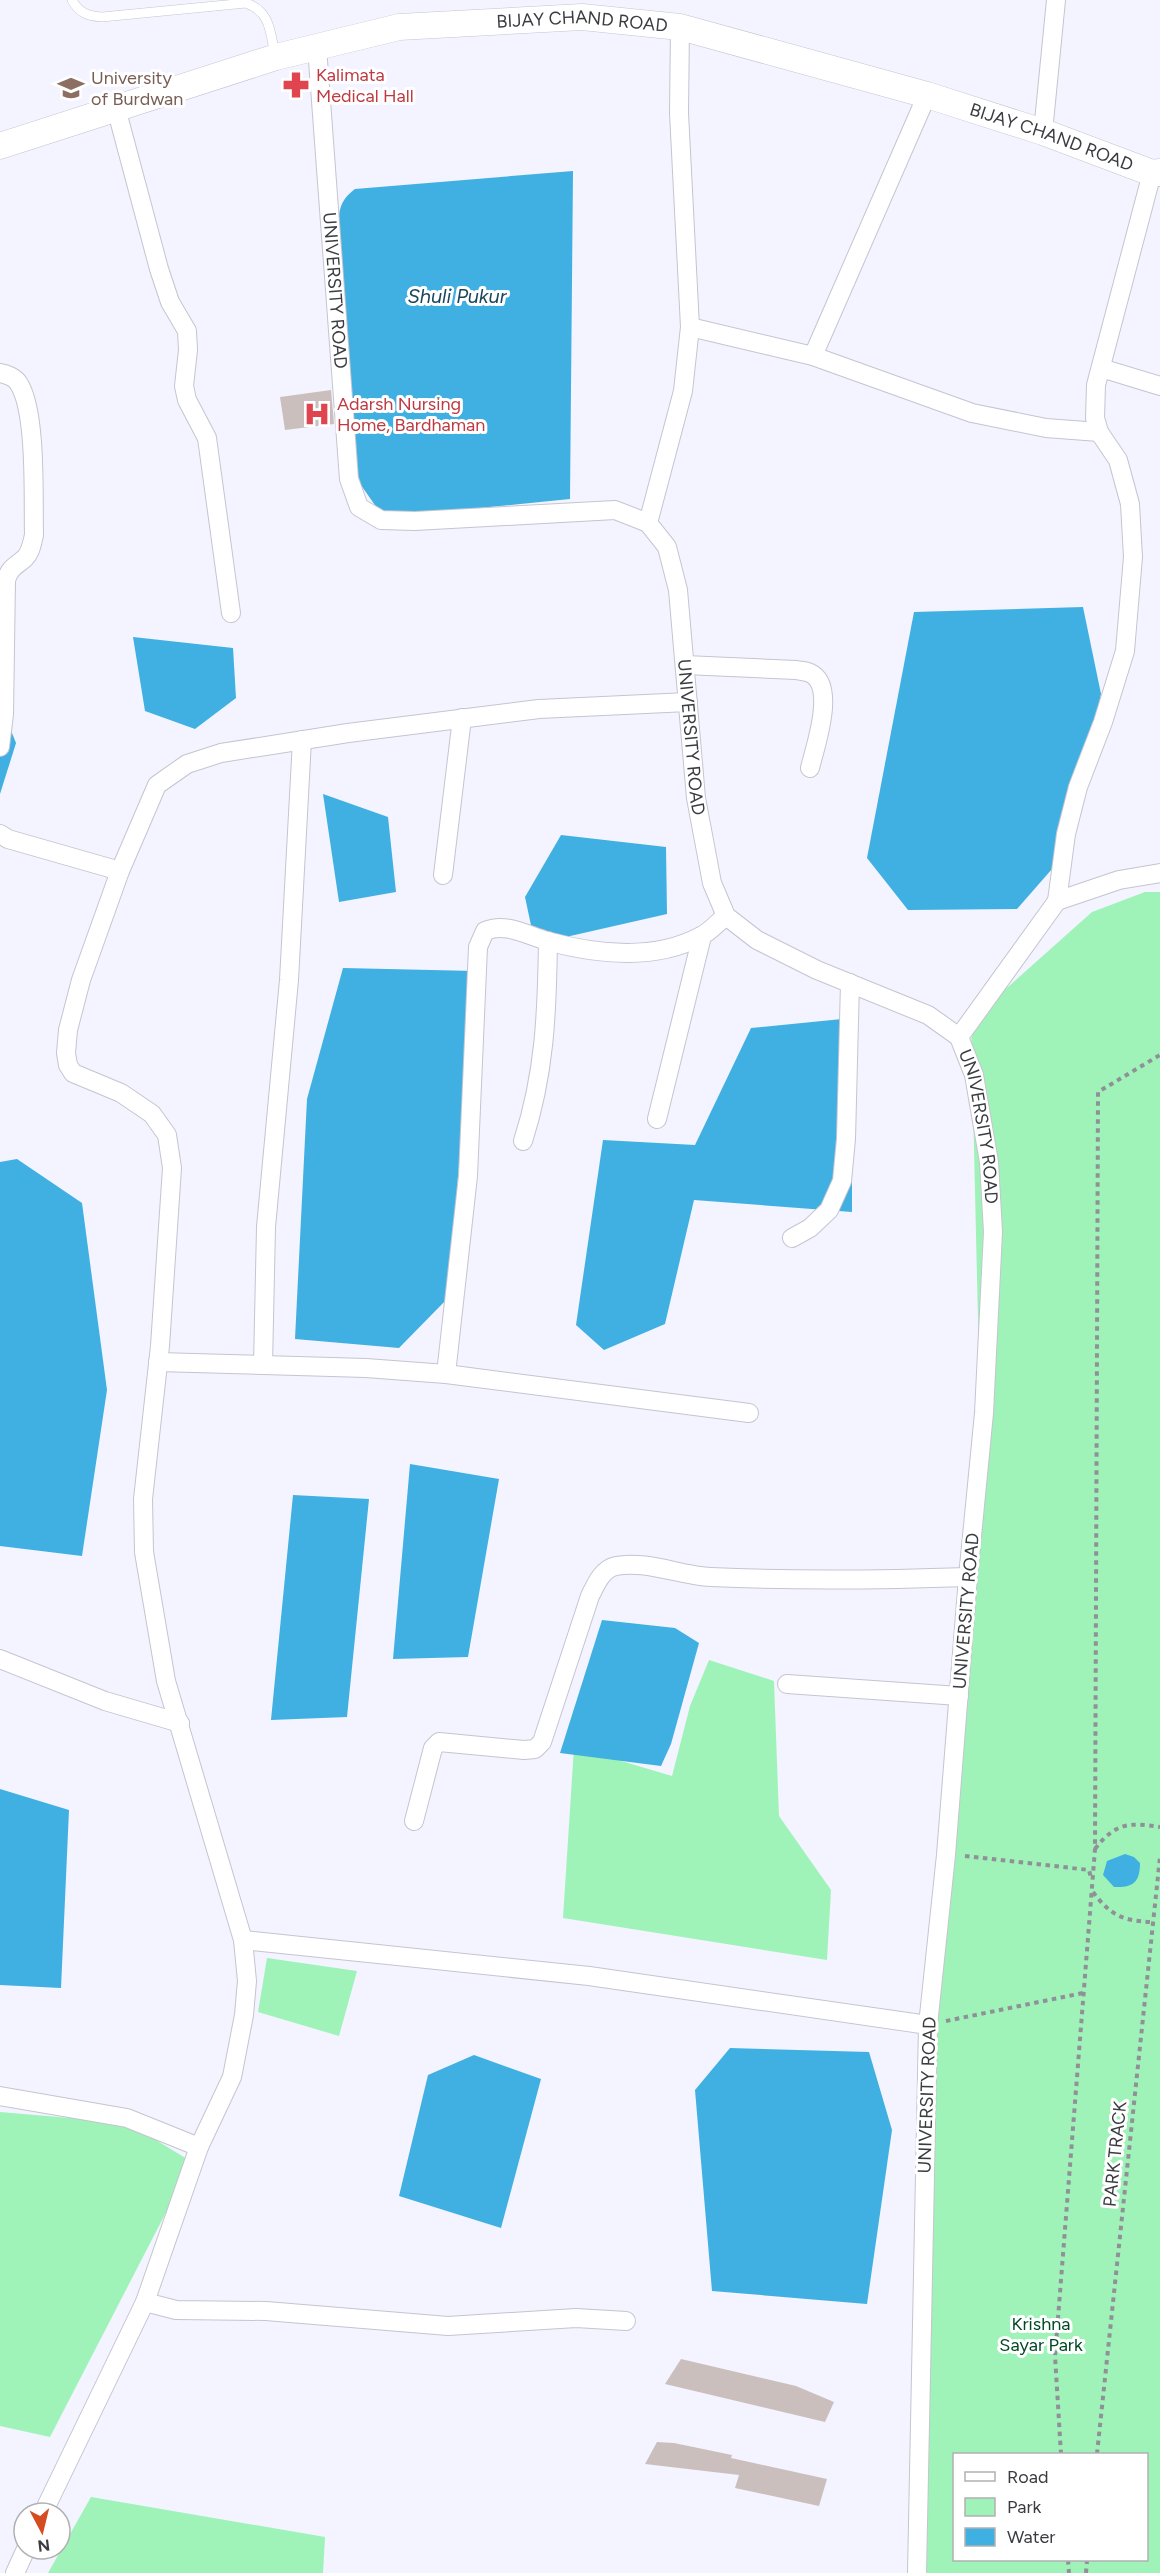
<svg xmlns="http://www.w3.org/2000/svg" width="1160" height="2573" viewBox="0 0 1160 2573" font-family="Figtree,sans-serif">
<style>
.green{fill:#9ff3b8;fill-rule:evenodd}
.water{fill:#40afe1}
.building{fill:#cbbfbd}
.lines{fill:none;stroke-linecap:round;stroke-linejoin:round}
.lane-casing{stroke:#c4c5cf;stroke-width:10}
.street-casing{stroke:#c4c5cf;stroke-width:20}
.secondary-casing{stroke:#c4c5cf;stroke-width:27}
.path{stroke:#909198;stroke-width:4;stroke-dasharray:4.5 4.5;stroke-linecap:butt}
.lane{stroke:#fff;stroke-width:9}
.street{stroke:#fff;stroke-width:18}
.secondary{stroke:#fff;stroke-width:26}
.labels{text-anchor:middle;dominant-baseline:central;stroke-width:6;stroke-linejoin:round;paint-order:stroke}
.street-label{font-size:18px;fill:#3b3c40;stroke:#fff}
.health-label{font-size:18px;fill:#be3a42;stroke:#fff;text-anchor:start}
.education-label{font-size:18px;fill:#785e54;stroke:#fff;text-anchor:start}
.park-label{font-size:18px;fill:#004923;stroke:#fff}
.water-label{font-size:20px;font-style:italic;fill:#19475c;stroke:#fff}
</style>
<rect width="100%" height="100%" fill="#f3f4ff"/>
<g class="green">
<path d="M1145 892H1160V2573H917L928 2025 981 1448 971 1020 1092 912ZM954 2454H1146V2560H954Z"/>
<path d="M709 1660 774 1681 779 1816 831 1890 827 1960 563 1918 574 1747 672 1776 690 1706Z"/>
<path d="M267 1958 357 1971 339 2036 258 2012Z"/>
<path d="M0 2112 128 2123 192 2162 50 2437 0 2426Z"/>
<path d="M91 2497 325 2537 323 2573H48Z"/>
</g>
<g class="water">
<path d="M573 171 570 499 399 516 377 508 356 478 338 230C339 211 339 201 355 189Z"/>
<path d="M1083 607 1101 694 1066 853 1017 909 908 910 867 858 914 612Z"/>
<path d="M133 637 233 648 236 698 195 729 145 711Z"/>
<path d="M0 703 16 743 0 794Z"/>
<path d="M323 794 388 817 396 892 339 902Z"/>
<path d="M561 835 666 847 667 914 535 944 525 897Z"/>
<path d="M343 968 475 971 448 1298 399 1348 295 1339 307 1099Z"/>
<path d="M852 1018V1212L694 1200 665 1324 604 1350 576 1325 603 1140 695 1145 751 1028Z"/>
<path d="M17 1159 82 1203 107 1390 82 1556 0 1546V1162Z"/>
<path d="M410 1464 499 1479 468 1657 393 1659Z"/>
<path d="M293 1495 369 1499 347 1717 271 1720Z"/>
<path d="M602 1620 675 1628 699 1643 671 1744 661 1766 560 1753Z"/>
<path d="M0 1789 69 1810 61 1988 0 1985Z"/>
<path d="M1125 1854 1134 1857 1140 1863C1140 1882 1133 1888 1114 1887L1103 1875 1107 1861Z"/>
<path d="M730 2048 869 2052 892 2130 867 2304 712 2291 695 2090Z"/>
<path d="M474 2055 541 2079 501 2228 399 2196 428 2075Z"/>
</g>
<g class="building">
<path d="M331 390 334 424 285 430 280 397Z"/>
<path d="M681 2359 796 2386 834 2402 825 2422 665 2384Z"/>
<path d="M657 2442 674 2443 732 2455 731 2458 827 2479 819 2506 735 2488 739 2475 645 2464Z"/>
</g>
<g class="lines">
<g class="lane-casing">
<path id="lane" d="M72 0C79 13 88 16 102 17L246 3C271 12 270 32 275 55"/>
</g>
<g class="street-casing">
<g id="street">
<path id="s1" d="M317 47 349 479 359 507 381 520 415 521 615 510 648 523 667 547 678 590 696 798 712 883 726 916 757 940 817 970 928 1015 959 1037 974 1075 989 1162 993 1232 984 1413 968 1577 946 1855 928 2025 917 2573"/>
<path d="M116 108 159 269 170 302 187 331 188 350 184 386 187 400 207 438 231 613"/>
<path d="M1043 132 1056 0"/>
<path d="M690 327 813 356 972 413 1046 428 1099 432"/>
<path d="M813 356 927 95"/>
<path d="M1101 368 1160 386"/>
<path d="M0 373C7 374 16 378 19 384 37 413 33 499 34 535 32 543 31 552 25 558 16 566 10 567 6 580L4 714 0 747"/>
<path d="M648 523 683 391 690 327 679 113 680 27"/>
<path d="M685 665 796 670C801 671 806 671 810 673 837 685 815 747 810 768"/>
<path d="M0 834 8 839 120 871"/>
<path d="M443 875 462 718"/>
<path d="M1057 901 1066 834 1078 787 1103 722 1125 651 1133 557 1130 504 1118 460 1099 432 1095 418 1096 385 1152 173 1160 177"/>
<path d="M959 1037 1057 901 1119 880 1160 873"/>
<path d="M657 1119 702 936"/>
<path d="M523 1141C545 1073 547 1012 548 941"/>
<path d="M792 1238 810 1228 829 1210 842 1181 846 1139 850 983"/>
<path d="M158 1362 366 1368 446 1374 749 1413"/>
<path d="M263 1365 266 1227 289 980 302 740"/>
<path d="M446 1374 468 1176 478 947 485 931C506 922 526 935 547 941 595 954 655 961 701 936 710 932 718 922 726 916"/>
<path d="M0 1659 105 1701 180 1723"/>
<path d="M787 1684 959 1696"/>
<path d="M414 1821 433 1748 439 1742 524 1750 535 1749 542 1742 590 1596C596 1584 602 1569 616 1566 647 1560 681 1576 711 1577 797 1581 882 1580 968 1577"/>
<path d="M243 1940 589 1976 928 2025"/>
<path d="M0 2096 127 2118 199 2147"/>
<path d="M145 2302 176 2310 266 2311 448 2326 576 2318 626 2321"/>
<path d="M43 2513 145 2302 199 2147 232 2077 244 2015 247 1981 243 1940 166 1681 144 1552 143 1499 160 1346 172 1168 167 1135 152 1114 121 1093 73 1073 68 1065 66 1053 68 1030 81 980 120 871 157 785 187 764 221 753 348 733 539 709 688 702"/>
<path d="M15 2573 26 2549"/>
</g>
</g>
<g class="secondary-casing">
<g id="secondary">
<path id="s2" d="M0 146 276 57 399 27 582 17 680 27 927 95 1043 132 1152 173 1160 172"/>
</g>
</g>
<g class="path">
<path d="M1095 1849C1115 1823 1129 1822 1160 1827"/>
<path d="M965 1856 1089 1870 1091 1878"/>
<path d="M1093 1892C1111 1916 1123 1921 1153 1922"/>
<path d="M946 2021 1083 1993"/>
<path d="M1061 2454 1055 2356 1095 1849 1098 1092 1160 1055"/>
<path d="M1097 2454 1160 1857"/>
<path d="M1068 2560 1069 2573"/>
<path d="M1086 2573 1087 2560"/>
</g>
<use href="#lane" class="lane"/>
<use href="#street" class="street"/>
<use href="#secondary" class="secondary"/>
</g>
<defs>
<g id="pharmacy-bare" transform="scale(2.07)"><path d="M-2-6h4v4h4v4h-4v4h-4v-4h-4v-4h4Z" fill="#e0444e" stroke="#fff" stroke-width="2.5" paint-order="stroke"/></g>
<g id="university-bare" transform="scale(2.07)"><path d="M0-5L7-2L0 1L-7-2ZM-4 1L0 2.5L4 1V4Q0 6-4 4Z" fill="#8d6e63" stroke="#fff" stroke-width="2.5" paint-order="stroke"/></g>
<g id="hospital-bare" transform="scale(2.07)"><path d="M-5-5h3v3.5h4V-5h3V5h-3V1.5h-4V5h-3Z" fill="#e0444e" stroke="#fff" stroke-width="2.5" paint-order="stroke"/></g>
</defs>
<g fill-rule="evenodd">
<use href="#pharmacy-bare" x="296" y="85"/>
<use href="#university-bare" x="71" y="88"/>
<use href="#hospital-bare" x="317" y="414"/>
</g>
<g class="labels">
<g class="street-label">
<text stroke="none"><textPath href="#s2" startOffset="600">BIJAY CHAND ROAD</textPath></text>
<text stroke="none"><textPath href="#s2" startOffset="1086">BIJAY CHAND ROAD</textPath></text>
<text stroke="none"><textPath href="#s1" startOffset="244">UNIVERSITY ROAD</textPath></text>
<text stroke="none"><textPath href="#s1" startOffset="981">UNIVERSITY ROAD</textPath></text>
<text stroke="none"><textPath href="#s1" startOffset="1521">UNIVERSITY ROAD</textPath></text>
<text transform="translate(966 1611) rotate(-85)">UNIVERSITY ROAD</text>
<text transform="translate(927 2095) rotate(-88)">UNIVERSITY ROAD</text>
<text transform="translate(1115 2154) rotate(-84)">PARK TRACK</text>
</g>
<g class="health-label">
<text x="316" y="75">Kalimata<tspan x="316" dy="21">Medical Hall</tspan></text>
<text x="337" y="404">Adarsh Nursing<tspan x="337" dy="21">Home, Bardhaman</tspan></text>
</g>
<g class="education-label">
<text x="91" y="78">University<tspan x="91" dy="21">of Burdwan</tspan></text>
</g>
<g class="park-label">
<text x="1041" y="2324">Krishna<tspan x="1041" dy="21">Sayar Park</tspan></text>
</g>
<g class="water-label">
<text x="457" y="296">Shuli Pukur</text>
</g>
</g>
<rect x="953" y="2453" width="195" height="108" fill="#ffffff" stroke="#b1b1b3" stroke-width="1.5"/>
<rect x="965" y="2472" width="30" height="9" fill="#ffffff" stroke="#b1b1b3" stroke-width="1.5"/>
<text x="1007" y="2483" font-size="18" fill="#3b3c40">Road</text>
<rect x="965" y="2498" width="30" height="18" fill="#9ff3b8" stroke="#b1b1b3" stroke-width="1.5"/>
<text x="1007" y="2513" font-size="18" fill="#3b3c40">Park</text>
<rect x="965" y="2528" width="30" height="18" fill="#40afe1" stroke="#b1b1b3" stroke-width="1.5"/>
<text x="1007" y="2543" font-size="18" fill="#3b3c40">Water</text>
<g transform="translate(42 2531) rotate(173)"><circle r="28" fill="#ffffff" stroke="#b1b1b3" stroke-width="1.5"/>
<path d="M0-4.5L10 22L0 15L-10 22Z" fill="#d54c23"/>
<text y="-9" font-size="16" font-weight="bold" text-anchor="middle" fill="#3b3c40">N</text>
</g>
</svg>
